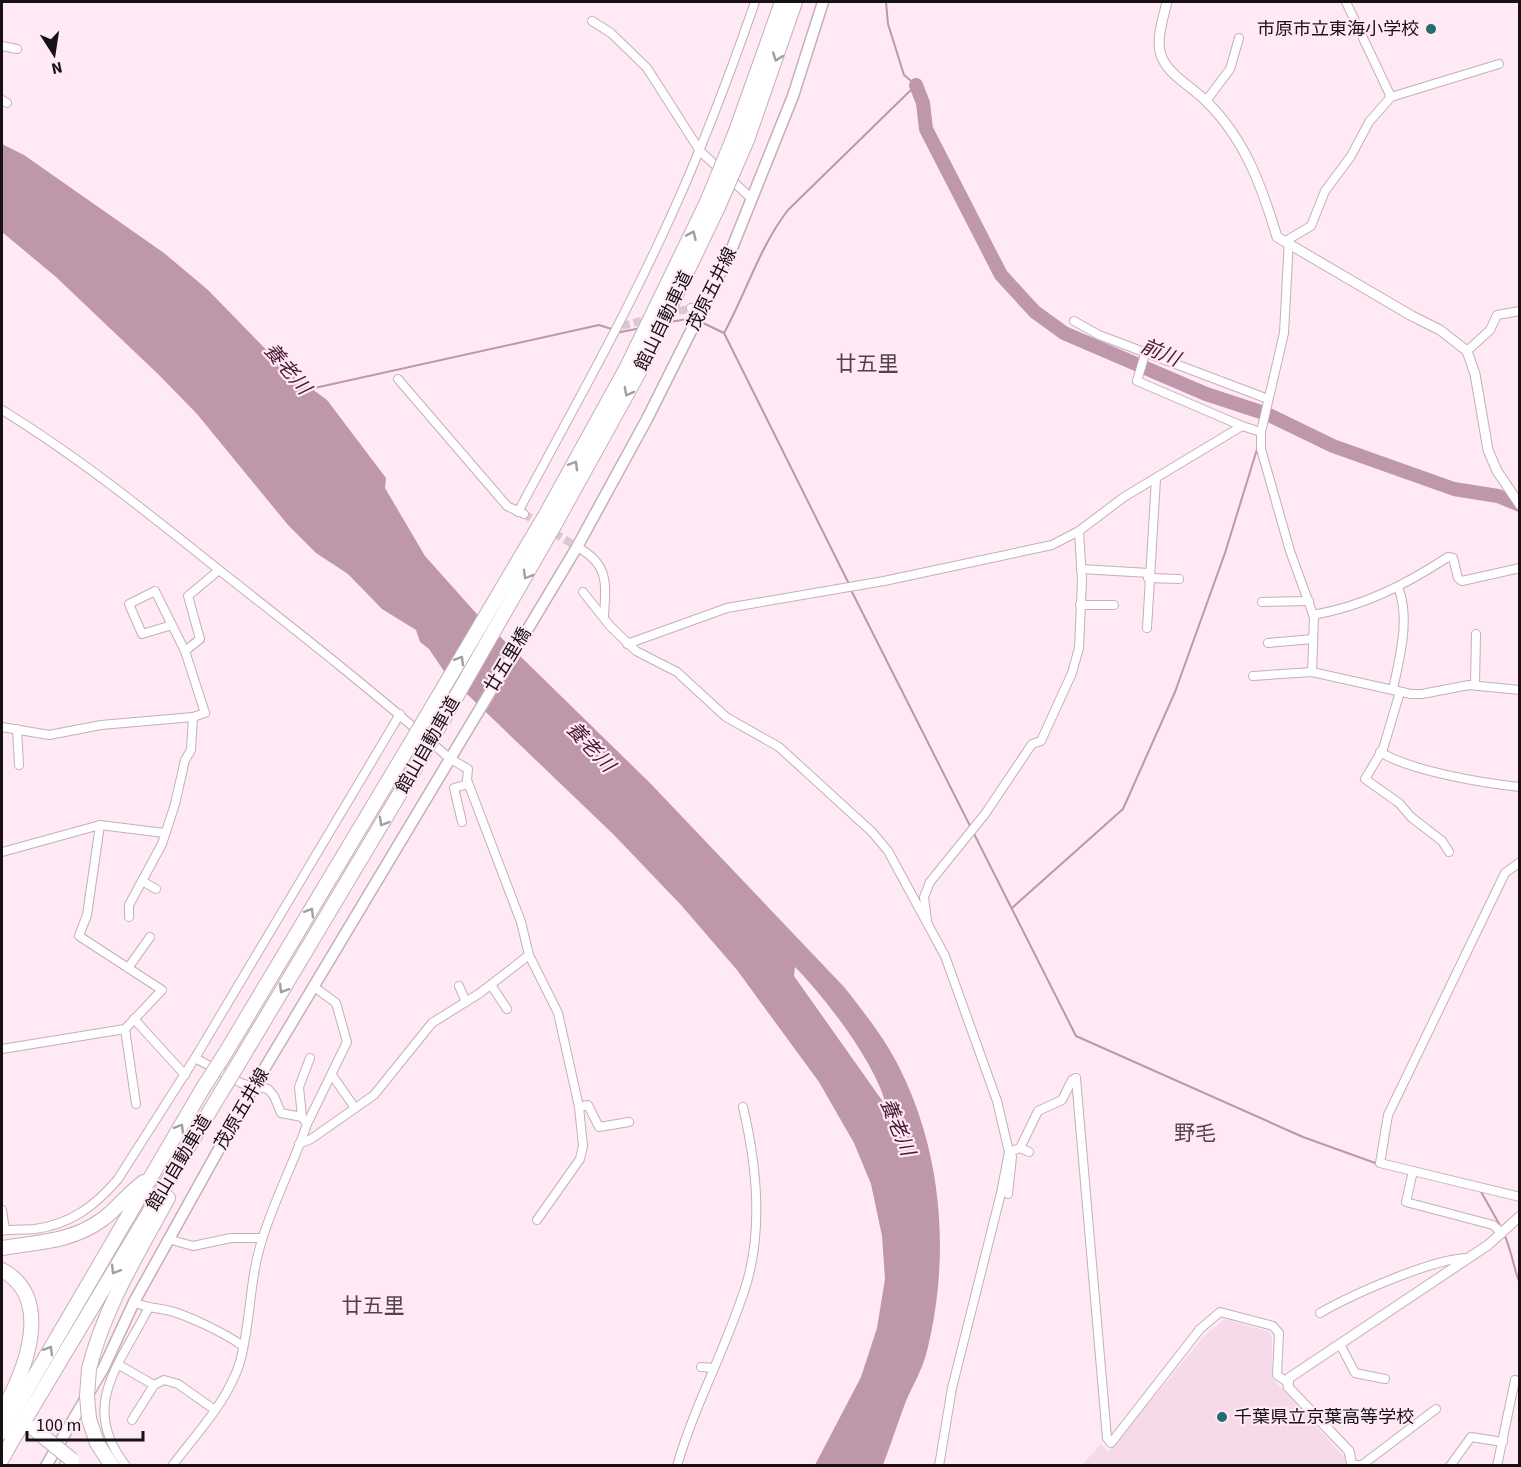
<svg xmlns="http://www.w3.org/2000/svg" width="1521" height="1467" viewBox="0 0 1521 1467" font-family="'Source Sans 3','Noto Sans JP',sans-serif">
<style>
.built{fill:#f7dae9}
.water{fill:#be97ab;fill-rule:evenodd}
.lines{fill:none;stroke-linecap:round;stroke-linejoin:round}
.stream{stroke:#be97ab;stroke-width:2}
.river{stroke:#be97ab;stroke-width:14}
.minor-tunnel{stroke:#dcc8d2;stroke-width:8;stroke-dasharray:8 4;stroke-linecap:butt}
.minor-casing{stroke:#c4afba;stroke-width:10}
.tertiary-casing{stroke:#c4afba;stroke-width:11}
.secondary-casing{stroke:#c4afba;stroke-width:13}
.motorway-casing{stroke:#c4afba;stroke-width:16}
.minor{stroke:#fff;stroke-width:8}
.tertiary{stroke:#fff;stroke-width:9}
.secondary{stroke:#fff;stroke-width:10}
.motorway{stroke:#fff;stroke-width:14}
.motorway-bridge-casing{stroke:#c4afba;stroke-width:16;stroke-linecap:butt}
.motorway-bridge{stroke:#fff;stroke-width:14}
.oneway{stroke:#a29fa1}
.poi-dot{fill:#226d6e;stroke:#ffe9f4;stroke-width:2}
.labels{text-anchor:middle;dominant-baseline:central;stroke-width:4.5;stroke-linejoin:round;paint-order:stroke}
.poi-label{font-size:18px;fill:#171014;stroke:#ffe9f4;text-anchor:end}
.street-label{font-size:18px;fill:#171014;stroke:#ffe9f4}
.water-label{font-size:20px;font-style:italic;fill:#491936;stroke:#ffe9f4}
.quarter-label{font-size:21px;fill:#54424b;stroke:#ffe9f4}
</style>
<rect width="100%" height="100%" fill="#ffe9f4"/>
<path class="built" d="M1225 1319 1270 1332 1272 1338V1378L1345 1458V1465H1082L1101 1444 1108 1452 1206 1334Z"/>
<path class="water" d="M2 144 24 155 164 253 208 290 285 369 327 400 386 478 385 488 425 556 475 612 650 783 845 988C865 1014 887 1041 901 1071 943 1157 950 1258 927 1351 923 1368 913 1385 906 1401 898 1422 891 1444 883 1465H815L861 1377 877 1328 885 1279 882 1236 871 1184 854 1143 819 1082 737 970 681 905 613 834 446 674 429 649 420 642 416 630 382 609 348 574 316 553 288 525 197 414 159 375 56 277 2 232ZM795 967C824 996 878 1066 886 1106L794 976Z"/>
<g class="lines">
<g class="stream">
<path d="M670 322 693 318"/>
<path d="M701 322 724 333 849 584"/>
<path d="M724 333C746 293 760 246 788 210L916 85 904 75 888 24 886 2"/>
<path d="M310 389 599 325 621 332 641 328"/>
<path d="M851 590 1076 1036 1303 1137 1378 1164"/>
<path d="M1012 908 1123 809 1175 692 1225 553 1258 446"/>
<path d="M1480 1190 1502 1229"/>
<path d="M1504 1234C1512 1251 1513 1267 1520 1284"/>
</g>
<path class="river" d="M916 85 923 103 926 129 1001 275 1035 312 1064 333 1206 394 1267 414 1333 446 1454 489 1498 496 1520 505"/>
<g class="minor-tunnel">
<path d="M667 314 691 308"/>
<path d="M622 326 649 319"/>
<path d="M524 514 577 547"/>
</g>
<g class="minor-casing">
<g id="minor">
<path d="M1346 2 1391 97"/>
<path d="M592 21 611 33 647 68 700 151 752 199"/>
<path d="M2 46 17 49"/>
<path d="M2 100 7 103"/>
<path d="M1206 101 1230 69 1239 38"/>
<path d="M691 308H703"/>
<path d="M1074 321 1099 335 1268 399"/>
<path d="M1467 351 1490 330 1497 315 1520 311"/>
<path d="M1145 354 1137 381 1242 426"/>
<path d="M398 379 507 506 524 514"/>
<path d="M2 410C82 459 154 518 228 577 303 636 378 695 449 758L468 769 467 780 521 922 529 955 558 1013 579 1107 583 1146 580 1159 537 1220"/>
<path d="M518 512C566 422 616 334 659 242 696 164 727 83 755 2"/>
<path d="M577 547C609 564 606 583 604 616"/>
<path d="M1081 569 1149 573"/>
<path d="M1148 578 1179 579"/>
<path d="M583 592 610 626 636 651 677 672 726 717 779 747 872 832 888 851 945 956 997 1101 1009 1152 1001 1193 952 1388 939 1466"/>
<path d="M1262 602 1309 601"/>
<path d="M1080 605H1114"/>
<path d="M1313 615C1364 606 1405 585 1448 557L1453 558 1458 578 1462 581 1520 568"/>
<path d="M172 625 142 634 129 604 155 591 185 651 205 713 193 717"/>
<path d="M1147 628 1156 479"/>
<path d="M1268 643 1313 639"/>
<path d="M627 644 727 608 884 581 1052 545 1079 531 1124 497 1242 426 1261 432"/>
<path d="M185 651 200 639 188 596 219 570"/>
<path d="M1312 672 1314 617 1290 551 1261 449V432L1284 333 1289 239 1311 226 1325 191 1351 156 1369 122 1391 97 1499 64"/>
<path d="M1253 676 1312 672 1411 694H1422L1469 685 1520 690"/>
<path d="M1475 685 1476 634"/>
<path d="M1393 690C1399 658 1411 619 1398 587"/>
<path d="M1400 692 1383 749 1365 779 1399 803 1411 817 1442 841 1449 852"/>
<path d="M2 727 49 735 101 725 193 717 191 750 185 760 175 804 162 844 129 905V917"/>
<path d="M17 729 19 765"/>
<path d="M1380 752C1411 771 1482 783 1520 787"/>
<path d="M462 822 454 788 468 784"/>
<path d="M2 852 100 825 164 833"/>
<path d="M1520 862 1505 873 1388 1115 1380 1163 1520 1197"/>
<path d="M142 881 156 889"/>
<path d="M927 921 924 897 930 882 985 814 1032 744 1041 741 1072 673 1079 648 1082 581 1079 531"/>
<path d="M128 968 150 937"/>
<path d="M491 985 507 1009"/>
<path d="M459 986 466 1002"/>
<path d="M134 1019 185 1075"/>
<path d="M125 1029 136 1104"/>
<path d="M2 1049 125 1029 162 990 79 936 87 915 100 825"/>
<path d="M332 1075 355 1108"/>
<path d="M1076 1078 1107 1438 1111 1443 1200 1329 1220 1312 1273 1326 1279 1333 1277 1375 1287 1382"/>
<path d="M579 1107 588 1105 599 1127 629 1122"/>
<path d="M302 1117 299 1087 310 1058"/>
<path d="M307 1124 347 1042 336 1003 313 986"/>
<path d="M299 1144 311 1139 374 1095 432 1023 480 993 529 955"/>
<path d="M1020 1148 1029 1152"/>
<path d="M1009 1152 1020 1148 1038 1111 1062 1100 1072 1080 1076 1078"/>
<path d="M1413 1171 1406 1202 1493 1225 1502 1233"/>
<path d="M1008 1194 1012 1157"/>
<path d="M2 1210 5 1230"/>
<path d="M2 1231C12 1229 24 1230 35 1229 71 1224 95 1206 118 1179L195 1058 400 714"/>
<path d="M168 1239 193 1246 231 1238H262"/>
<path d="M134 1302C146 1308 153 1307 166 1310 186 1314 226 1334 243 1346"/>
<path d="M1320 1313C1351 1295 1436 1257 1469 1258"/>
<path d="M1340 1344 1355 1373 1385 1379"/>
<path d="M119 1365 154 1385"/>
<path d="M701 1367 713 1368"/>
<path d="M132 1420 154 1385 164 1380 178 1384 215 1410"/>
<path d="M1352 1465H1362L1436 1409"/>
<path d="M126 1466C79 1406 119 1366 148 1309"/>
<path d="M172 1466C196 1434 228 1401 240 1362 251 1322 249 1280 262 1240 274 1200 294 1163 307 1124L302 1117 281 1113 274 1096 268 1089 243 1084 195 1058"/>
<path d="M677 1466C695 1403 728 1345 747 1282 763 1226 756 1162 743 1107"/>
<path d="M1450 1466 1471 1437 1503 1442"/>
<path d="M1497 1466 1515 1380"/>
</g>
</g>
<g class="tertiary-casing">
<g id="tertiary">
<path d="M1167 2C1163 19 1154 43 1163 60 1172 77 1192 87 1206 101 1245 139 1262 187 1277 237L1412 316 1440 330 1467 351 1475 374 1488 450 1497 471 1520 505"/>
<path d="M1352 1466 1349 1451 1288 1387 1289 1378 1488 1245 1520 1216"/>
</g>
</g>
<g class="secondary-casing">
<path id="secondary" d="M46 1466 104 1367 134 1302 254 1086 577 547 647 419 730 253 793 96 823 2"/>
</g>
<g class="motorway-casing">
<g id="motorway">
<path d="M735 134 782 2"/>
<path d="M747 140 795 2"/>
<path d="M545 516 627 367 707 202"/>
<path d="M555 524 639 372 718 207"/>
<path d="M226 1052 409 746"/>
<path d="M240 1061 424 753"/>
<path d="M2 1248C38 1242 72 1242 103 1219 118 1208 129 1192 144 1182"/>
<path d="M2 1270C50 1296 29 1359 10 1397"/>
<path d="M89 1369C104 1308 138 1253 168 1198"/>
<path d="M20 1401 203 1088"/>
<path d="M32 1408 220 1094"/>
<path d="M89 1419 97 1443 112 1466"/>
<path d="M2 1459 13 1439"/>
<path d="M67 1465V1466"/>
</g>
</g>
<use href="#minor" class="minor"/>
<use href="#tertiary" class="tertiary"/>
<use href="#secondary" class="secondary"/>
<use href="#motorway" class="motorway"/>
<g class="motorway-bridge-casing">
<g id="motorway-bridge">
<path d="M707 202 735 134"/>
<path d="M718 207 747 140"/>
<path d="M409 746 545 516"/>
<path d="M424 753 555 524"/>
<path d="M203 1088 226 1052"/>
<path d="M220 1094 240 1061"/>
<path d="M2 1411 10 1397"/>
<path d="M89 1419 87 1396 89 1369"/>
<path d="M33 1428 72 1460"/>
<path d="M2 1432 20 1401"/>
<path d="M13 1439 32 1408"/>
</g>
</g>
<use href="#motorway-bridge" class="motorway-bridge"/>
</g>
<defs><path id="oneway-chevron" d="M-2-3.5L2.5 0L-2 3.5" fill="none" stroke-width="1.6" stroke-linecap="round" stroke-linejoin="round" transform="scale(1.5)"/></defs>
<g class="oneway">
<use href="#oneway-chevron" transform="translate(777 57) rotate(110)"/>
<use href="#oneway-chevron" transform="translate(692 235) rotate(-66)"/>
<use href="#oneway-chevron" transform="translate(628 392) rotate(118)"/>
<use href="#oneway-chevron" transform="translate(574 465) rotate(-60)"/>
<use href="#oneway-chevron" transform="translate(527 575) rotate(120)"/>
<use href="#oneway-chevron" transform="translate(460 660) rotate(-59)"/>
<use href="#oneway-chevron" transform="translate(383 822) rotate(120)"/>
<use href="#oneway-chevron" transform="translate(310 912) rotate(-59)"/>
<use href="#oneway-chevron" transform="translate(283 989) rotate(121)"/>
<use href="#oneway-chevron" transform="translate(180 1128) rotate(-60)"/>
<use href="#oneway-chevron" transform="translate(115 1270) rotate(121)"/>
<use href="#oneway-chevron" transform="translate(49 1350) rotate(-59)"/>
</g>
<g class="poi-dot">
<circle cx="1431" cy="29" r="6"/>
<circle cx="1222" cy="1417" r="6"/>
</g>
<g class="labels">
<g class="poi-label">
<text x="1419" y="29">市原市立東海小学校</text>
<text x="1234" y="1417" text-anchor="start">千葉県立京葉高等学校</text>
</g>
<g class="street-label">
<text transform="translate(712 289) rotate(-64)">茂原五井線</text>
<text transform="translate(664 321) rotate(-64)">館山自動車道</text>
<text transform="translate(508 660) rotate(-59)">廿五里橋</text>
<text transform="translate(428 745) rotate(-60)">館山自動車道</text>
<text transform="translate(242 1109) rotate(-60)">茂原五井線</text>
<text transform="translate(179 1163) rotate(-59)">館山自動車道</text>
</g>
<g class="water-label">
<text transform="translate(1160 353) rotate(23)">前川</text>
<text transform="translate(287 369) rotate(50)">養老川</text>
<text transform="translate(590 747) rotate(47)">養老川</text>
<text transform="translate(897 1127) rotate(68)">養老川</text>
</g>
<g class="quarter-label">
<text x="867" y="364">廿五里</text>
<text x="1195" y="1133">野毛</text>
<text x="373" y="1306">廿五里</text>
</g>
</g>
<rect width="1521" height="1467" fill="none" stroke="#171014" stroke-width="6"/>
<g transform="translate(54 54) rotate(168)" stroke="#ffe9f4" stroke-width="4.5" paint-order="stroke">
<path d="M0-4.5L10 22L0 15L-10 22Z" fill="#171014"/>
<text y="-9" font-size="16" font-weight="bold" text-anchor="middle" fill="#171014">N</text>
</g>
<path d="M27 1431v9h116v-9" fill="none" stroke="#171014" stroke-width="3"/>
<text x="36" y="1431" font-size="18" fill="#171014" stroke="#ffe9f4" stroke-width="4.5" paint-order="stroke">100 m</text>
</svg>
